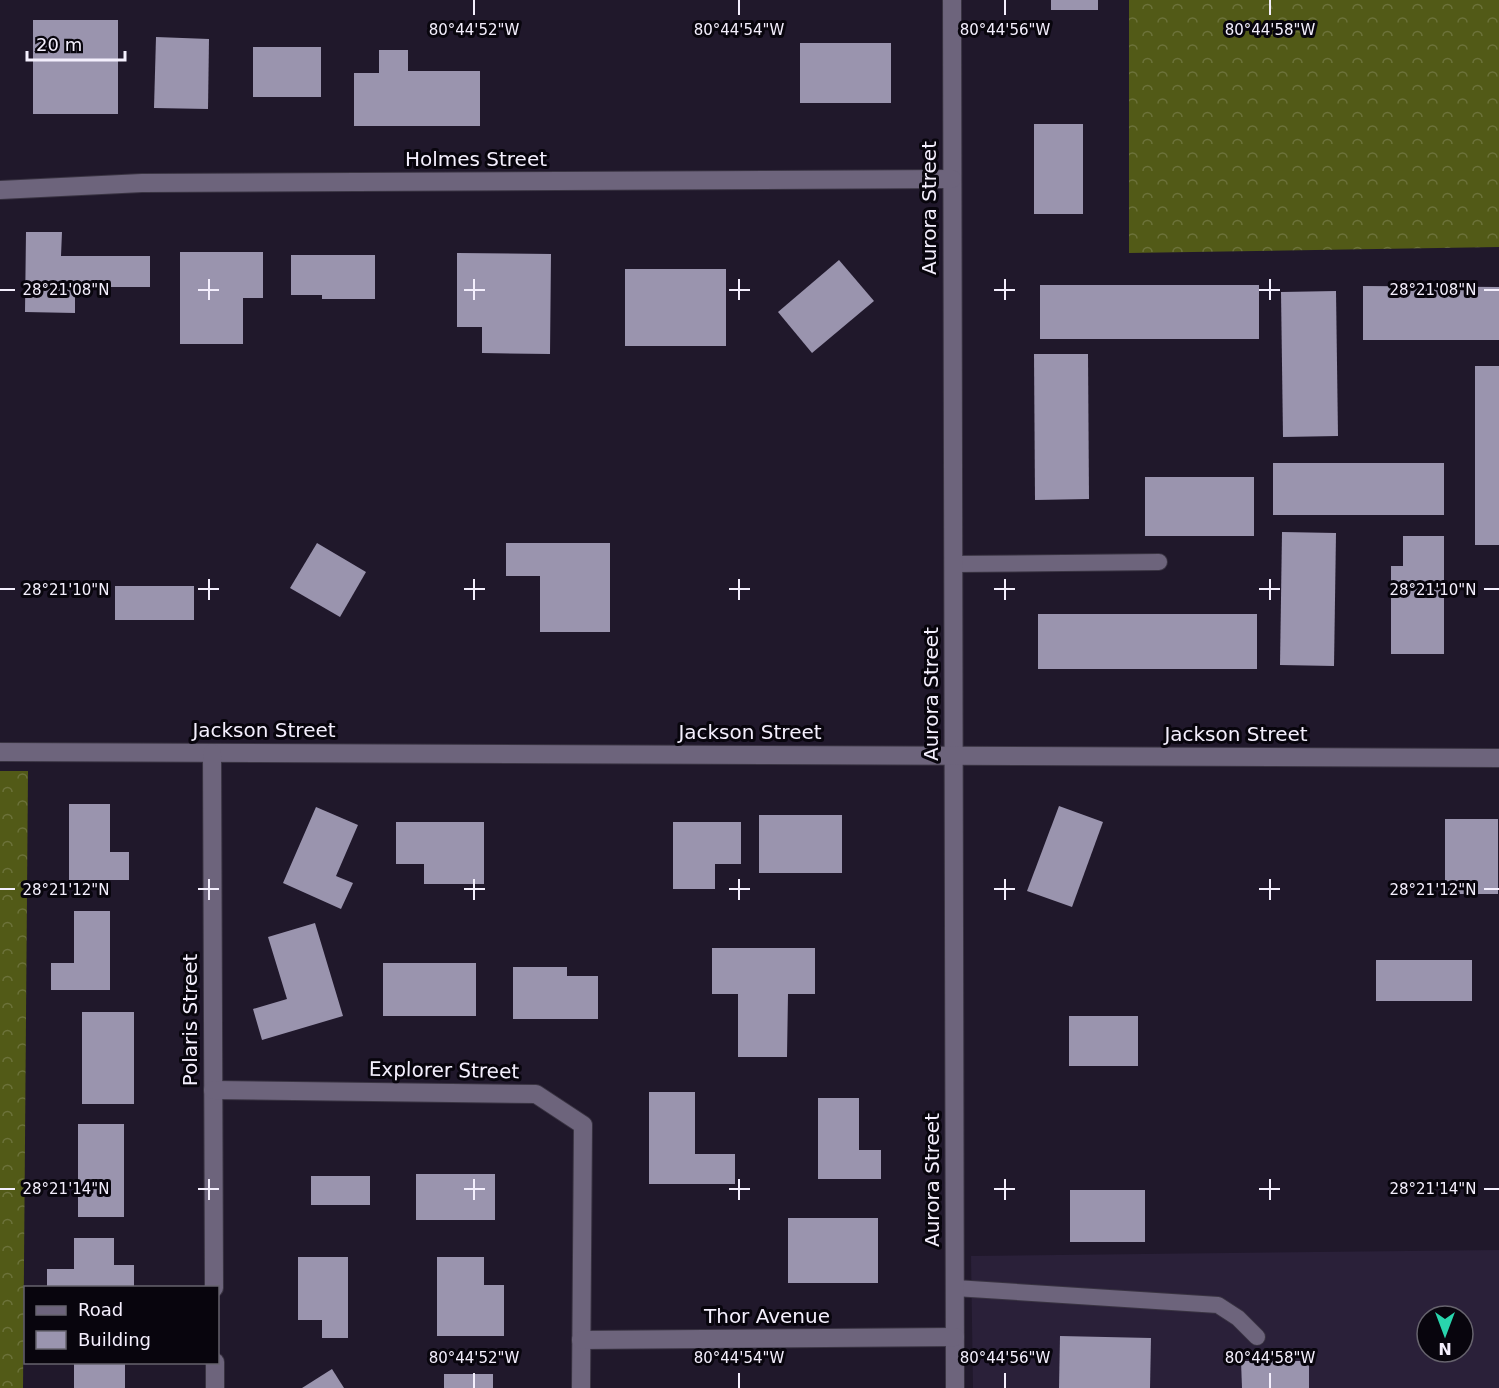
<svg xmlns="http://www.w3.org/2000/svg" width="1499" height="1388" viewBox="0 0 1499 1388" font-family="'DejaVu Sans',sans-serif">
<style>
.built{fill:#2a2039;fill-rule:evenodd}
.forest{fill:url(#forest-crowns)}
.building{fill:#9a94ae}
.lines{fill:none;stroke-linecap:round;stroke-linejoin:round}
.lane-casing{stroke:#393342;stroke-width:18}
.street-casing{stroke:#393342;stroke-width:20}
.lane{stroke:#6d647c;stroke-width:16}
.street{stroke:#6d647c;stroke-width:18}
.ticks{fill:none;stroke:#f4effd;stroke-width:2}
.labels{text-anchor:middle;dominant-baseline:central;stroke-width:6;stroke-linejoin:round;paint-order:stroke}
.street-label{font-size:20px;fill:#f4effd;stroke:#08050d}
.ticks-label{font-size:15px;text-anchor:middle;fill:#f4effd;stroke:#08050d;stroke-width:6;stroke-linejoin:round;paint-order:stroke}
</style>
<defs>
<pattern id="forest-crowns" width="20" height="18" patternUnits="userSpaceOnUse" patternTransform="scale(1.5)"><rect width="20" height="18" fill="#525a17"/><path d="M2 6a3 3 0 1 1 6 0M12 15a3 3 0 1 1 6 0" fill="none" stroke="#6c723a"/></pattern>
</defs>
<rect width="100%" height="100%" fill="#20182b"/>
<path class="built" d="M1499 1250V1388H973L971 1256ZM1427 1316H1463V1352H1427Z"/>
<g class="forest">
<path d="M1129 0H1499V247L1129 253Z"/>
<path d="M0 771H28L23 1388H0Z"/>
</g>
<g class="building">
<rect x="1051" y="0" width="47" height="10"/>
<rect x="33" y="20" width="85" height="94"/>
<path d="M156 37 209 39 208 109 154 108Z"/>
<rect x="800" y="43" width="91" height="60"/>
<rect x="253" y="47" width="68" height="50"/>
<path d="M379 50H408V71H480V126H354V73H379Z"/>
<rect x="1034" y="124" width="49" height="90"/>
<path d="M26 232H62L61 256H150V287H75V313L25 312Z"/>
<path d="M180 252H263V298H243V344H180Z"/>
<path d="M457 253 551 254 550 354 482 353V327H457Z"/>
<path d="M291 255H375V299H322V295H291Z"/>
<path d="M839 260 874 301 812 353 778 312Z"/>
<rect x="625" y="269" width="101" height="77"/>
<rect x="1040" y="285" width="219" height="54"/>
<path d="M1363 286 1499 287V340H1363Z"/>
<path d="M1336 291 1338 436 1283 437 1281 292Z"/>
<path d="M1034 354H1088L1089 499 1035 500Z"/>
<rect x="1475" y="366" width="24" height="179"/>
<rect x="1273" y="463" width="171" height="52"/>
<rect x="1145" y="477" width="109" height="59"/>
<path d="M1282 532 1336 533 1334 666 1280 665Z"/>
<path d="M1403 536H1444V654H1391V566H1403Z"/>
<path d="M317 543 366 572 340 617 290 588Z"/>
<path d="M506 543H610V632H540V576H506Z"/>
<rect x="115" y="586" width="79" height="34"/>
<rect x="1038" y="614" width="219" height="55"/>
<path d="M69 804H110V852H129V880H69Z"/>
<path d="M1059 806 1103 822 1072 907 1027 891Z"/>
<path d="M316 807 358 825 336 876 353 883 341 909 283 883Z"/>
<rect x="759" y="815" width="83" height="58"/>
<rect x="1445" y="819" width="53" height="75"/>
<path d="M396 822H484V884H424V864H396Z"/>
<path d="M673 822H741V864H715V889H673Z"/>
<path d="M74 911H110V990H51V963H74Z"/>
<path d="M315 923 343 1016 262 1040 253 1009 287 999 268 937Z"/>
<path d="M712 948H815V994H788L787 1057H738V994H712Z"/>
<rect x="1376" y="960" width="96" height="41"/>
<rect x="383" y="963" width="93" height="53"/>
<path d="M513 967H567V976H598V1019H513Z"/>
<rect x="82" y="1012" width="52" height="92"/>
<rect x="1069" y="1016" width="69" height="50"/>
<path d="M649 1092H695V1154H735V1184H649Z"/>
<path d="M818 1098H859V1150H881V1179H818Z"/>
<rect x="78" y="1124" width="46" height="93"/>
<rect x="416" y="1174" width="79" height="46"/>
<rect x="311" y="1176" width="59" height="29"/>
<rect x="1070" y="1190" width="75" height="52"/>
<rect x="788" y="1218" width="90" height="65"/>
<path d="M74 1238H114V1265H134V1288H47V1269H74Z"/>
<path d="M298 1257H348V1338H322V1320H298Z"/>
<path d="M437 1257H484V1285H504V1336H437Z"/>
<path d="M1060 1336 1151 1338 1150 1388H1059Z"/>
<path d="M1241 1361H1309V1388H1242Z"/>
<rect x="74" y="1362" width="51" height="26"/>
<path d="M332 1369 344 1388H302Z"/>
<rect x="444" y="1374" width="49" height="14"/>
</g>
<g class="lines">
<g class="lane-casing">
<g id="lane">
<path d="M954 564 1159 562"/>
<path d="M955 1288 1218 1305 1238 1318 1257 1337"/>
</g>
</g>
<g class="street-casing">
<g id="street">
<path d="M952 0 955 1388"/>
<path d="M0 190 142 183 952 179"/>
<path d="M0 752 1499 758"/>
<path d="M212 753 214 1288"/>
<path d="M213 1090 536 1094 583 1125 581 1388"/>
<path d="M581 1340 955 1337"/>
<path d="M215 1362V1388"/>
</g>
</g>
<use href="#lane" class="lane"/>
<use href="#street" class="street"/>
</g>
<path class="ticks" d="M474 0V15M739 0V15M1005 0V15M1270 0V15M209 279V300M474 279V300M739 279V300M1005 279V300M1270 279V300M0 290H15M198 290H219M464 290H485M729 290H750M994 290H1015M1259 290H1280M1484 290H1499M209 579V600M474 579V600M739 579V600M1005 579V600M1270 579V600M0 589H15M198 589H219M464 589H485M729 589H750M994 589H1015M1259 589H1280M1484 589H1499M209 879V900M474 879V900M739 879V900M1005 879V900M1270 879V900M0 889H15M198 889H219M464 889H485M729 889H750M994 889H1015M1259 889H1280M1484 889H1499M209 1179V1200M474 1179V1200M739 1179V1200M1005 1179V1200M1270 1179V1200M0 1189H15M198 1189H219M464 1189H485M729 1189H750M994 1189H1015M1259 1189H1280M1484 1189H1499M474 1373V1388M739 1373V1388M1005 1373V1388M1270 1373V1388"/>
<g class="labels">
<g class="street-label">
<text x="476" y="159">Holmes Street</text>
<text transform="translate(929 208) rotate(-90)">Aurora Street</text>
<text transform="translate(931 694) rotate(-90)">Aurora Street</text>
<text x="264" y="730">Jackson Street</text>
<text x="750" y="732">Jackson Street</text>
<text x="1236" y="734">Jackson Street</text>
<text transform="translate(190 1020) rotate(-90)">Polaris Street</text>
<text transform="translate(444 1070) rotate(1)">Explorer Street</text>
<text transform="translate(932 1180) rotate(-90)">Aurora Street</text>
<text x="767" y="1316">Thor Avenue</text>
</g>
</g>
<g class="ticks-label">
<text x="474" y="35">80°44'52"W</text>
<text x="739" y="35">80°44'54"W</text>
<text x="1005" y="35">80°44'56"W</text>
<text x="1270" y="35">80°44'58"W</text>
<text x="1433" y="295">28°21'08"N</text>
<text x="66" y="295">28°21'08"N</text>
<text x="1433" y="595">28°21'10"N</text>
<text x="66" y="595">28°21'10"N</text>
<text x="1433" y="895">28°21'12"N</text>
<text x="66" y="895">28°21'12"N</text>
<text x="1433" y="1194">28°21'14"N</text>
<text x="66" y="1194">28°21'14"N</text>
<text x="474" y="1363">80°44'52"W</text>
<text x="739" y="1363">80°44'54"W</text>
<text x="1005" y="1363">80°44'56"W</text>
<text x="1270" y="1363">80°44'58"W</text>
</g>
<rect x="24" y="1286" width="195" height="78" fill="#08050d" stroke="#66636d" stroke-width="1.5"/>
<rect x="36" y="1306" width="30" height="9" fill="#6d647c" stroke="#66636d" stroke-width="1.5"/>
<text x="78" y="1316" font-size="18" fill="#f4effd">Road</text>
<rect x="36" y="1331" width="30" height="18" fill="#9a94ae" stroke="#66636d" stroke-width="1.5"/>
<text x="78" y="1346" font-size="18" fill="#f4effd">Building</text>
<g transform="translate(1445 1334) rotate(180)"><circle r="28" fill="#08050d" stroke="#66636d" stroke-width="1.5"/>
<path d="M0-4.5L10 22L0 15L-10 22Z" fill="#29d5ad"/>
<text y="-9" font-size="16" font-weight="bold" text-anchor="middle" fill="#f4effd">N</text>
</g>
<path d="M27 51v9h98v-9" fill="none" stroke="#f4effd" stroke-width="3"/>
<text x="36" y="51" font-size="18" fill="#f4effd" stroke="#08050d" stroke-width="4.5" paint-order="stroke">20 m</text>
</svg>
